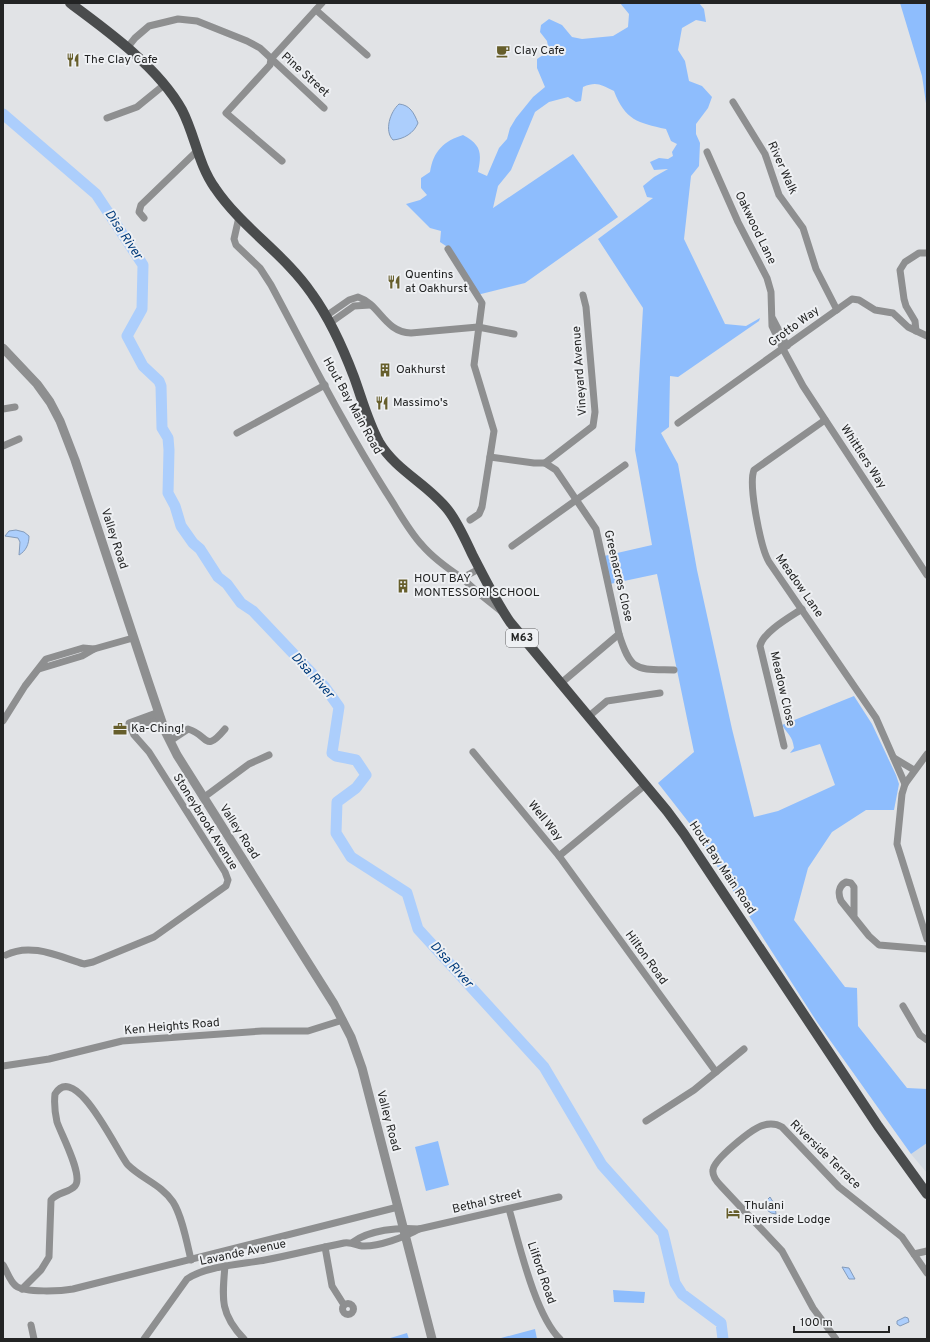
<svg xmlns="http://www.w3.org/2000/svg" width="930" height="1342" viewBox="0 0 930 1342" font-family="Overpass,sans-serif">
<style>
.built{fill:#d2d9e2}
.green{fill:#8ebdfd}
.water{fill:#accefc;stroke:#839bbb}
.lines{fill:none;stroke-linecap:round;stroke-linejoin:round}
.river{stroke:#accefc;stroke-width:11}
.minor{stroke:#8e8f90;stroke-width:7}
.tertiary{stroke:#8e8f90;stroke-width:9}
.primary{stroke:#4a4c4d;stroke-width:10}
.labels{text-anchor:middle;dominant-baseline:central;stroke-width:4;stroke-linejoin:round;paint-order:stroke}
.shield{fill:#eef0f3;stroke:#606162;stroke-width:1}
.shield-label{font-size:11px;font-weight:bold;fill:#232424}
.poi-label{font-size:12px;fill:#232424;stroke:#eef0f3;text-anchor:start}
.street-label{font-size:12px;fill:#232424;stroke:#eef0f3}
.water-label{font-size:13px;font-style:italic;fill:#003b7c;stroke:#eef0f3}
</style>
<rect width="100%" height="100%" fill="#e1e3e6"/>
<path class="built" d="M927 1143V1173L911 1154Z"/>
<g class="green">
<path d="M620 3H699L704 9 706 22 696 20 682 28 678 50 685 61 689 81 702 86 712 97 708 108 696 124V134L700 143 699 166 691 176 684 239 725 324 746 326 760 318 759 321 678 377 670 376 669 427 661 433 678 464 697 570 732 729 754 817 778 811 835 785 820 744 790 753 794 748C792 735 788 735 782 725L854 696 872 724 896 775 899 784 894 810H866L832 832 808 868 794 920 845 987 857 988 858 1026 907 1088 927 1089V1143L911 1154 817 1022 690 824 658 783 694 752 657 574 610 584 604 556 652 545 635 450 643 308 598 239 653 198 647 197 643 186 654 177 668 169 654 170 650 162 659 158 668 159 673 156 672 152 677 144 671 141 666 129C638 123 625 120 614 91 601 85 597 81 583 87L581 101 576 102 568 97 549 102 535 112 511 170 498 186 493 208 573 154 618 217 525 283 477 295 446 246 440 242 441 231 430 228 406 204 420 200 427 195 421 188V178L430 172C433 151 444 141 463 135 481 145 482 152 478 172L487 176 499 148 507 139 510 128 516 118 533 97 545 87 537 68V59L549 51 547 41 540 32 541 25 549 19 562 25 572 37 582 39 613 36 628 27 629 14Z"/>
<path d="M900 3H927V110L922 76Z"/>
<path d="M438 1141 449 1185 426 1191 415 1147Z"/>
<path d="M613 1290 645 1292 644 1303 614 1302Z"/>
<path d="M535 1329 537 1339H501V1338Z"/>
<path d="M407 1333 409 1339H387Z"/>
</g>
<g class="water">
<path d="M399 104C410 105 414 113 418 123 414 133 404 139 393 140 384 131 390 112 399 104Z"/>
<path d="M16 530 24 532 29 536C29 544 26 551 19 555L20 542 18 538 5 536 9 531Z"/>
<path d="M770 1197 775 1205 776 1214 771 1213 767 1210 765 1202Z"/>
<path d="M842 1267 849 1268 855 1279H849Z"/>
<path d="M905 1317 908 1318 909 1322 900 1326 897 1324V1321Z"/>
</g>
<g class="lines">
<path class="river" d="M3 114 96 194 143 265 142 309 127 336 143 366 159 381 161 386 162 428 168 438 169 450 168 493 175 506 181 526 193 543 200 549 218 577 227 584 241 603 253 611 324 686 339 707 332 753 336 756 356 760 366 775 356 788 337 802 336 833 351 857 407 893 418 929 544 1067 602 1165 663 1233 675 1283 682 1294 721 1323 723 1339"/>
<g class="minor">
<path d="M316 10 367 55"/>
<path d="M127 48 135 38 149 26 178 19 197 21 247 41 260 48 324 108"/>
<path d="M733 102 765 154 779 195 803 228 816 269 837 310"/>
<path d="M107 118 137 107 164 85"/>
<path d="M707 152 738 222 767 278 771 292 772 326 783 349 803 386 927 575"/>
<path d="M282 161 226 113 270 65 271 59 322 3"/>
<path d="M239 217 234 239 236 245 260 268 271 285C308 354 344 426 386 492 398 510 408 530 422 545 433 558 447 568 462 578L479 569"/>
<path d="M144 218 139 212 141 205 197 151"/>
<path d="M448 249 482 303 474 365 494 431 482 507 479 514 470 520"/>
<path d="M326 316 349 300 358 297C380 304 384 332 411 333L478 327 514 334"/>
<path d="M773 319 787 346"/>
<path d="M330 323 354 306 370 305"/>
<path d="M916 331 915 321 906 306 904 299 900 270 905 262 919 253H927"/>
<path d="M3 409 15 407"/>
<path d="M825 420 754 470C748 485 761 549 769 562L876 718 905 784"/>
<path d="M678 423 852 299 859 300 875 310 893 313 908 327 927 336"/>
<path d="M237 433 325 385"/>
<path d="M3 446 19 439"/>
<path d="M490 457 534 463H545L593 426 595 412 586 307 583 295"/>
<path d="M545 463 556 470 596 529 619 634 560 684"/>
<path d="M512 546 625 465"/>
<path d="M462 578 481 595 501 611"/>
<path d="M619 634C631 673 637 669 674 670"/>
<path d="M39 669 82 656 94 649 133 638"/>
<path d="M588 717 607 701 660 693"/>
<path d="M3 721 25 686 46 659 83 648 94 649"/>
<path d="M131 728 161 718"/>
<path d="M170 741 188 729C209 735 204 754 225 729"/>
<path d="M784 746 760 646C763 632 790 617 802 609"/>
<path d="M473 752 559 856 716 1072"/>
<path d="M927 754 905 784 902 794 897 844 927 939"/>
<path d="M894 758 914 770"/>
<path d="M203 798 249 764 269 755"/>
<path d="M559 856 645 785"/>
<path d="M854 917V887L851 883 846 882C838 886 838 894 841 901L869 936 879 945 927 949"/>
<path d="M6 955C31 942 60 957 84 964L93 962 154 937 226 886 228 880 225 872 149 752 134 735 131 728 129 727V723L159 712"/>
<path d="M903 1006 920 1035 927 1040"/>
<path d="M3 1066 49 1059 122 1041 262 1031H308L343 1020"/>
<path d="M646 1121 694 1090 744 1049"/>
<path d="M509 1209C519 1243 535 1315 560 1339"/>
<path d="M353 1242C370 1230 398 1227 419 1229L559 1197"/>
<path d="M325 1247 332 1286 344 1305"/>
<path d="M914 1254 927 1251"/>
<path d="M3 1265C7 1271 10 1282 16 1286 25 1293 62 1291 73 1289L398 1207"/>
<path d="M225 1266C222 1299 220 1314 244 1339"/>
<path d="M22 1289 41 1270 49 1257 51 1200C57 1192 69 1193 75 1186 84 1176 61 1134 57 1122 55 1113 54 1103 55 1094 76 1060 118 1154 128 1165 142 1179 162 1185 173 1202 182 1216 187 1243 191 1260"/>
<circle cx="348" cy="1309" r="5.5"/>
<path d="M31 1325 34 1339"/>
<path d="M144 1339 187 1279C205 1266 244 1264 265 1260 292 1255 318 1248 344 1243 352 1242 356 1245 362 1246 378 1247 405 1237 419 1229"/>
<path d="M836 1339 813 1308 782 1251 721 1186C717 1182 712 1176 713 1170 714 1159 751 1130 761 1126 769 1123 775 1123 782 1127L839 1187 902 1237 927 1273"/>
</g>
<path class="tertiary" d="M3 348 37 384 50 402 60 421 75 460 148 681 165 731 177 755 334 1004 351 1037 362 1068 432 1339"/>
<path class="primary" d="M70 3C108 31 159 68 182 110 195 135 198 164 215 188 242 228 285 254 312 294 330 319 343 348 354 377 362 399 368 422 379 442 396 471 428 484 448 510 458 523 465 539 472 554 484 577 495 600 510 622L667 811 684 834 878 1126 927 1194"/>
</g>
<defs>
<g id="cafe-bare" transform="scale(1.08)"><path d="M-5.5-4.5H6V0H3Q3 3.5 0 3.5H-2.5Q-5.5 3.5-5.5 0ZM3-3.2v2h1.7v-2ZM-6 4.5H4V6H-6Z" fill="#665e2b" stroke="#eef0f3" stroke-width="2.5" paint-order="stroke"/></g>
<g id="restaurant-bare" transform="scale(1.08)"><path d="M-5-6h1v4h1v-4h1v4h1v-4h1v5L-1.5 .5V6h-2V.5L-5-1ZM5-6V6H3V1.5H1.5Q1.5-4 5-6Z" fill="#665e2b" stroke="#eef0f3" stroke-width="2.5" paint-order="stroke"/></g>
<g id="building-bare" transform="scale(1.08)"><path d="M-4-6H4V6H1V3H-1V6H-4ZM-2.5-4.3h1.7v1.8h-1.7ZM.8-4.3h1.7v1.8H.8ZM-2.5-1h1.7V.8h-1.7ZM.8-1h1.7V.8H.8Z" fill="#665e2b" stroke="#eef0f3" stroke-width="2.5" paint-order="stroke"/></g>
<g id="office-bare" transform="scale(1.08)"><path d="M-6-3h4V-5.5h4V-3h4V5H-6ZM-1-4.5V-3h2v-1.5ZM-6 0V1H6V0Z" fill="#665e2b" stroke="#eef0f3" stroke-width="2.5" paint-order="stroke"/></g>
<g id="hotel-bare" transform="scale(1.08)"><path d="M-6-4.5h1.5V1H6V5H4.5V3h-9V5H-6ZM-4 0a1.8 1.8 0 1 1 3.6 0ZM.5 0V-2.5h3Q6-2.5 6 0Z" fill="#665e2b" stroke="#eef0f3" stroke-width="2.5" paint-order="stroke"/></g>
</defs>
<g fill-rule="evenodd">
<use href="#cafe-bare" x="503" y="51"/>
<use href="#restaurant-bare" x="73" y="60"/>
<use href="#restaurant-bare" x="394" y="282"/>
<use href="#building-bare" x="385" y="370"/>
<use href="#restaurant-bare" x="382" y="403"/>
<use href="#building-bare" x="403" y="586"/>
<use href="#office-bare" x="120" y="729"/>
<use href="#hotel-bare" x="733" y="1213"/>
</g>
<g class="labels">
<rect class="shield" x="506" y="629" width="32" height="18" rx="3"/>
<g class="shield-label">
<text x="522" y="638">M63</text>
</g>
<g class="poi-label">
<text x="514" y="51">Clay Cafe</text>
<text x="84" y="60">The Clay Cafe</text>
<text x="405" y="275">Quentins<tspan x="405" dy="14">at Oakhurst</tspan></text>
<text x="396" y="370">Oakhurst</text>
<text x="393" y="403">Massimo's</text>
<text x="414" y="579">HOUT BAY<tspan x="414" dy="14">MONTESSORI SCHOOL</tspan></text>
<text x="131" y="729">Ka-Ching!</text>
<text x="744" y="1206">Thulani<tspan x="744" dy="14">Riverside Lodge</tspan></text>
</g>
<g class="street-label">
<text transform="translate(305 75) rotate(42)">Pine Street</text>
<text transform="translate(782 168) rotate(66)">River Walk</text>
<text transform="translate(755 228) rotate(64)">Oakwood Lane</text>
<text transform="translate(794 327) rotate(-36)">Grotto Way</text>
<text transform="translate(580 371) rotate(-94)">Vineyard Avenue</text>
<text transform="translate(352 406) rotate(61)">Hout Bay Main Road</text>
<text transform="translate(863 457) rotate(57)">Whittlers Way</text>
<text transform="translate(114 539) rotate(72)">Valley Road</text>
<text transform="translate(618 576) rotate(77)">Greenacres Close</text>
<text transform="translate(799 586) rotate(55)">Meadow Lane</text>
<text transform="translate(782 689) rotate(77)">Meadow Close</text>
<text transform="translate(545 821) rotate(51)">Well Way</text>
<text transform="translate(205 822) rotate(58)">Stoneybrook Avenue</text>
<text transform="translate(239 832) rotate(57)">Valley Road</text>
<text transform="translate(722 868) rotate(56)">Hout Bay Main Road</text>
<text transform="translate(646 958) rotate(54)">Hilton Road</text>
<text transform="translate(172 1027) rotate(-5)">Ken Heights Road</text>
<text transform="translate(388 1121) rotate(75)">Valley Road</text>
<text transform="translate(825 1155) rotate(44)">Riverside Terrace</text>
<text transform="translate(487 1202) rotate(-13)">Bethal Street</text>
<text transform="translate(243 1253) rotate(-12)">Lavande Avenue</text>
<text transform="translate(541 1273) rotate(71)">Lilford Road</text>
</g>
<g class="water-label">
<text transform="translate(123 235) rotate(56)">Disa River</text>
<text transform="translate(312 676) rotate(48)">Disa River</text>
<text transform="translate(451 965) rotate(48)">Disa River</text>
</g>
</g>
<rect width="930" height="1342" fill="none" stroke="#232424" stroke-width="8"/>
<path d="M794 1326v6h95v-6" fill="none" stroke="#232424" stroke-width="2"/>
<text x="800" y="1326" font-size="12" fill="#232424" stroke="#eef0f3" stroke-width="3" paint-order="stroke">100 m</text>
</svg>
